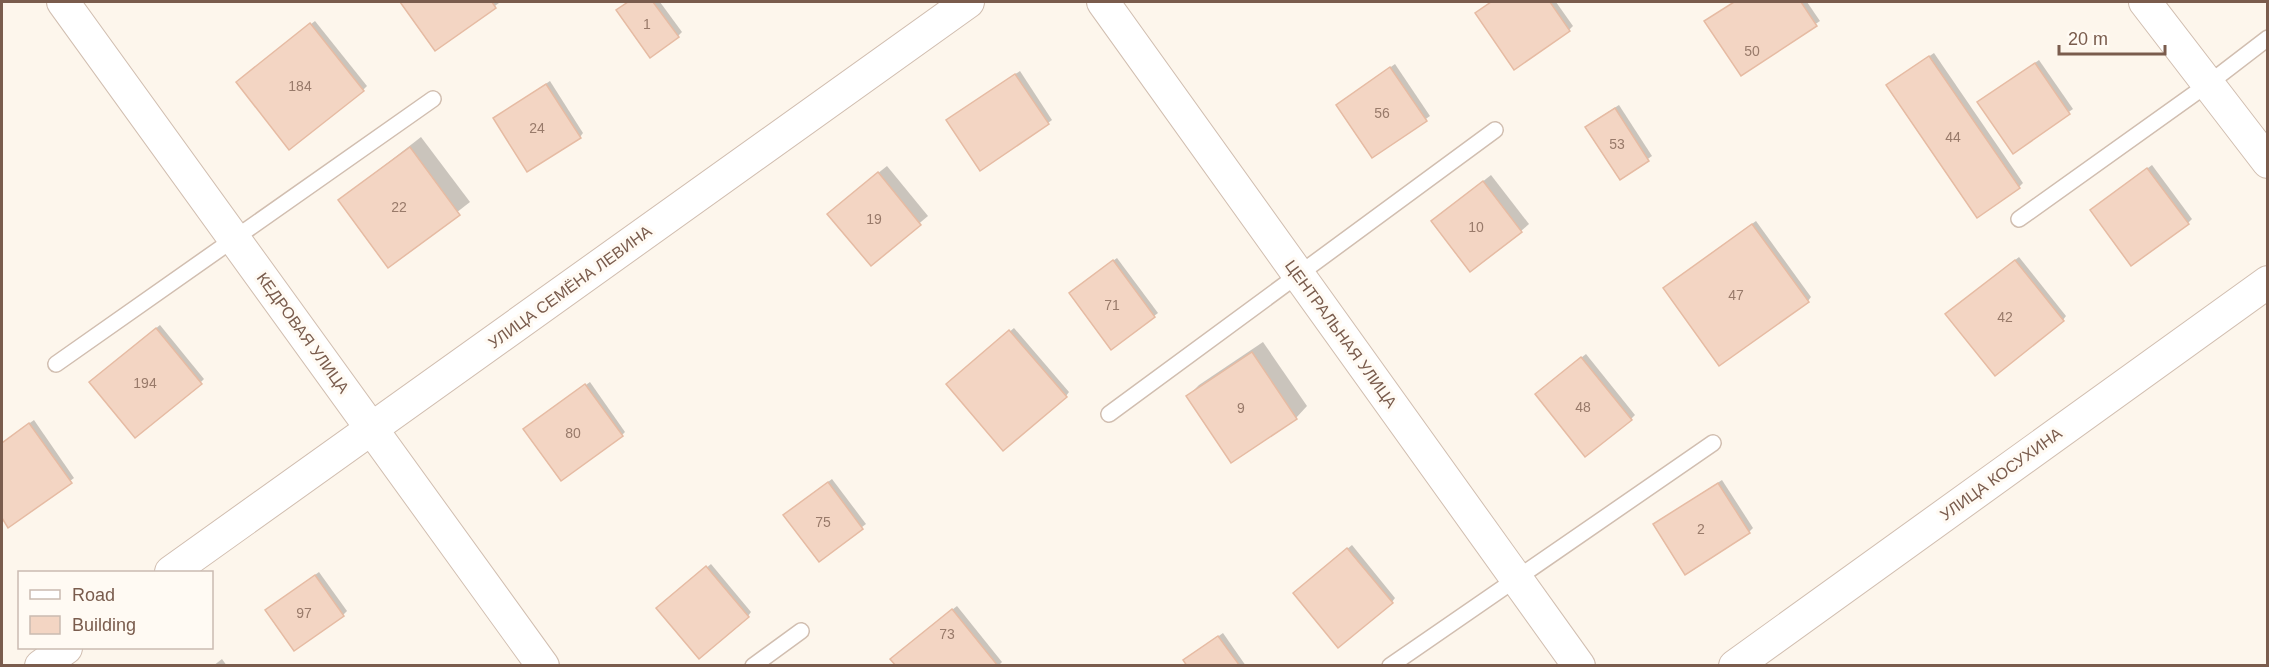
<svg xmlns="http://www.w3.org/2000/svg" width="2269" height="667" viewBox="0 0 2269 667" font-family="Arial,sans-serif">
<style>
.shadow{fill:#0003}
.building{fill:#f3d5c3;stroke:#e6bba3;stroke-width:1.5}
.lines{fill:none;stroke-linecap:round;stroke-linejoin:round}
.lane-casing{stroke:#d1beb0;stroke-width:18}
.street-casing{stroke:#d1beb0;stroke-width:34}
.lane{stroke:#fff;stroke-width:15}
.street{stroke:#fff;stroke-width:32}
.labels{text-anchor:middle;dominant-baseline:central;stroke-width:6;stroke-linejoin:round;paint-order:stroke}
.number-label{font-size:14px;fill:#987a6a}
.street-label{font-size:16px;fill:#7a5c4d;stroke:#fffaf3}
</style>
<rect width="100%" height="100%" fill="#fdf6ec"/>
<g class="shadow">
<path d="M402 2H498L499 3 435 49Z"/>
<path d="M629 2H660L682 32 678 36 622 7Z"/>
<path d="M1492 2H1556L1573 26 1569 30 1477 13Z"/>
<path d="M1737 2H1807L1820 21 1741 74 1708 20Z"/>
<path d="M315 21 367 86 363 90 241 78Z"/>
<path d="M1934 53 2023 183 2019 187 1891 82Z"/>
<path d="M2039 60 2073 109 2013 151 1983 99Z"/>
<path d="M1395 64 1430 116 1373 156 1338 105Z"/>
<path d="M1020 71 1052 120 1048 123 952 117Z"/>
<path d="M550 81 583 133 580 137 499 115Z"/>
<path d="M1619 105 1652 156 1621 178 1591 123Z"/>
<path d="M421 137 470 202 388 266 340 200Z"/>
<path d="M2152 165 2192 219 2188 223 2095 207Z"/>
<path d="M887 166 928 216 871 264 837 206Z"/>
<path d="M1491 175 1529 224 1521 231 1433 221Z"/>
<path d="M1756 221 1811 297 1808 301 1668 285Z"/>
<path d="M2019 257 2066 316 2063 320 1951 310Z"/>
<path d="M1117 258 1158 313 1154 316 1075 289Z"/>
<path d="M160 325 204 379 201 382 95 378Z"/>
<path d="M1014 328 1069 392 1066 396 952 380Z"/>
<path d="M1263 342 1307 406 1296 418 1188 396 1199 385Z"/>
<path d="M1586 354 1635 415 1631 419 1540 390Z"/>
<path d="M590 382 625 432 622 435 529 426Z"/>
<path d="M34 420 74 478 9 526 2 516V443Z"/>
<path d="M832 479 866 524 819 560 789 511Z"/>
<path d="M1722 480 1753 528 1749 532 1659 521Z"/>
<path d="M1352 545 1395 598 1392 602 1298 589Z"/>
<path d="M711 564 751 612 748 616 662 605Z"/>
<path d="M319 572 347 611 343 615 267 610Z"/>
<path d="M957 606 1002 662 998 666H898L896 655Z"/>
<path d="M1223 633 1246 666H1188L1189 657Z"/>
<path d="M222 659 227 666H213Z"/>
</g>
<g class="building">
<path d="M400 2H492L496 8 435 51Z"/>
<path d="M628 2H653L679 37 650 58 616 10Z"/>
<path d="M1491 2H1550L1570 31 1514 70 1475 13Z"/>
<path d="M1734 2H1801L1817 26 1741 76 1704 21Z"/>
<path d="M310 23 364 91 289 150 236 82Z"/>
<path d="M1929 56 2020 188 1977 218 1886 85Z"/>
<path d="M2035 63 2070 114 2013 154 1977 102Z"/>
<path d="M1390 67 1427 121 1372 158 1336 105Z"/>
<path d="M1015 74 1049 124 980 171 946 120Z"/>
<path d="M546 84 581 138 527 172 493 118Z"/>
<path d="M1615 108 1649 161 1620 180 1585 127Z"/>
<path d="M410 147 460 215 388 268 338 200Z"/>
<path d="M2147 168 2189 224 2131 266 2090 210Z"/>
<path d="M878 172 921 225 871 266 827 214Z"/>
<path d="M1483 181 1522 232 1470 272 1431 221Z"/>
<path d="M1752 224 1809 302 1719 366 1663 288Z"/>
<path d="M1113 260 1155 317 1111 350 1069 293Z"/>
<path d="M2015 260 2064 321 1995 376 1945 314Z"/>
<path d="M156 328 202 384 135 438 89 382Z"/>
<path d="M1009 330 1067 397 1003 451 946 384Z"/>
<path d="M1252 352 1297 419 1231 463 1186 396Z"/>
<path d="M1581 357 1632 420 1585 457 1535 394Z"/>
<path d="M585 384 623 436 561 481 523 429Z"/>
<path d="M29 423 72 483 8 528 2 518V443Z"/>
<path d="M828 482 863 529 819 562 783 515Z"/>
<path d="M1718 483 1750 533 1685 575 1653 524Z"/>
<path d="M1347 548 1393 603 1338 648 1293 593Z"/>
<path d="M706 566 749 617 699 659 656 608Z"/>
<path d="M315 575 344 616 294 651 265 610Z"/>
<path d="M952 609 998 666H896L890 659Z"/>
<path d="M1218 636 1240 666H1187L1183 660Z"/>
</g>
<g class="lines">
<g class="lane-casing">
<g id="lane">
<path d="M2019 219 2208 84 2268 38"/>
<path d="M56 364 433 99"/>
<path d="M1109 414 1495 130"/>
<path d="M753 666 801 631"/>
<path d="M1390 666 1713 443"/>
</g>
</g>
<g class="street-casing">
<g id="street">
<path d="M63 2 543 666"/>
<path d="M1103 2 1579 666"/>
<path d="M2145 2 2268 162"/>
<path d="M171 572 968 2"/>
<path d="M41 666 66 648"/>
<path d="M1735 666 2268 282"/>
</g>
</g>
<use href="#lane" class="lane"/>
<use href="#street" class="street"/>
</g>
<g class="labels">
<g class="number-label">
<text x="647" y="24">1</text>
<text x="1752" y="51">50</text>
<text x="300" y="86">184</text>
<text x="1382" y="113">56</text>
<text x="537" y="128">24</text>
<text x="1953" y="137">44</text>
<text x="1617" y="144">53</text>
<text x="399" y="207">22</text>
<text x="874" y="219">19</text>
<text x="1476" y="227">10</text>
<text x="1736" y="295">47</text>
<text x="1112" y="305">71</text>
<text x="2005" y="317">42</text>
<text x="145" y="383">194</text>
<text x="1583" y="407">48</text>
<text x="1241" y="408">9</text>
<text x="573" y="433">80</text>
<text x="823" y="522">75</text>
<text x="1701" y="529">2</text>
<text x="304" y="613">97</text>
<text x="947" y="634">73</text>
</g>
<g class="street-label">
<text transform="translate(570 287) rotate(-36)">УЛИЦА СЕМЁНА ЛЕВИНА</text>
<text transform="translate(303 333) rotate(54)">КЕДРОВАЯ УЛИЦА</text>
<text transform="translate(1341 334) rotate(54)">ЦЕНТРАЛЬНАЯ УЛИЦА</text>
<text transform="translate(2001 474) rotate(-36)">УЛИЦА КОСУХИНА</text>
</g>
</g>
<rect width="2269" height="667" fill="none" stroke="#7a5c4d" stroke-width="6"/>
<rect x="18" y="571" width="195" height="78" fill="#fffaf3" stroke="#cabbb1" stroke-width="1.5"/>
<rect x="30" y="590" width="30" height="9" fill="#ffffff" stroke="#cabbb1" stroke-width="1.5"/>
<text x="72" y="601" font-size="18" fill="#7a5c4d">Road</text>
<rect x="30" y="616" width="30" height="18" fill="#f3d5c3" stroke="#cabbb1" stroke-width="1.5"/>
<text x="72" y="631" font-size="18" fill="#7a5c4d">Building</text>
<path d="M2059 45v9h106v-9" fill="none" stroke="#7a5c4d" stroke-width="3"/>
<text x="2068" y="45" font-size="18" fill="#7a5c4d" stroke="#fffaf3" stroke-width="4.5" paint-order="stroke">20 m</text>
</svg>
